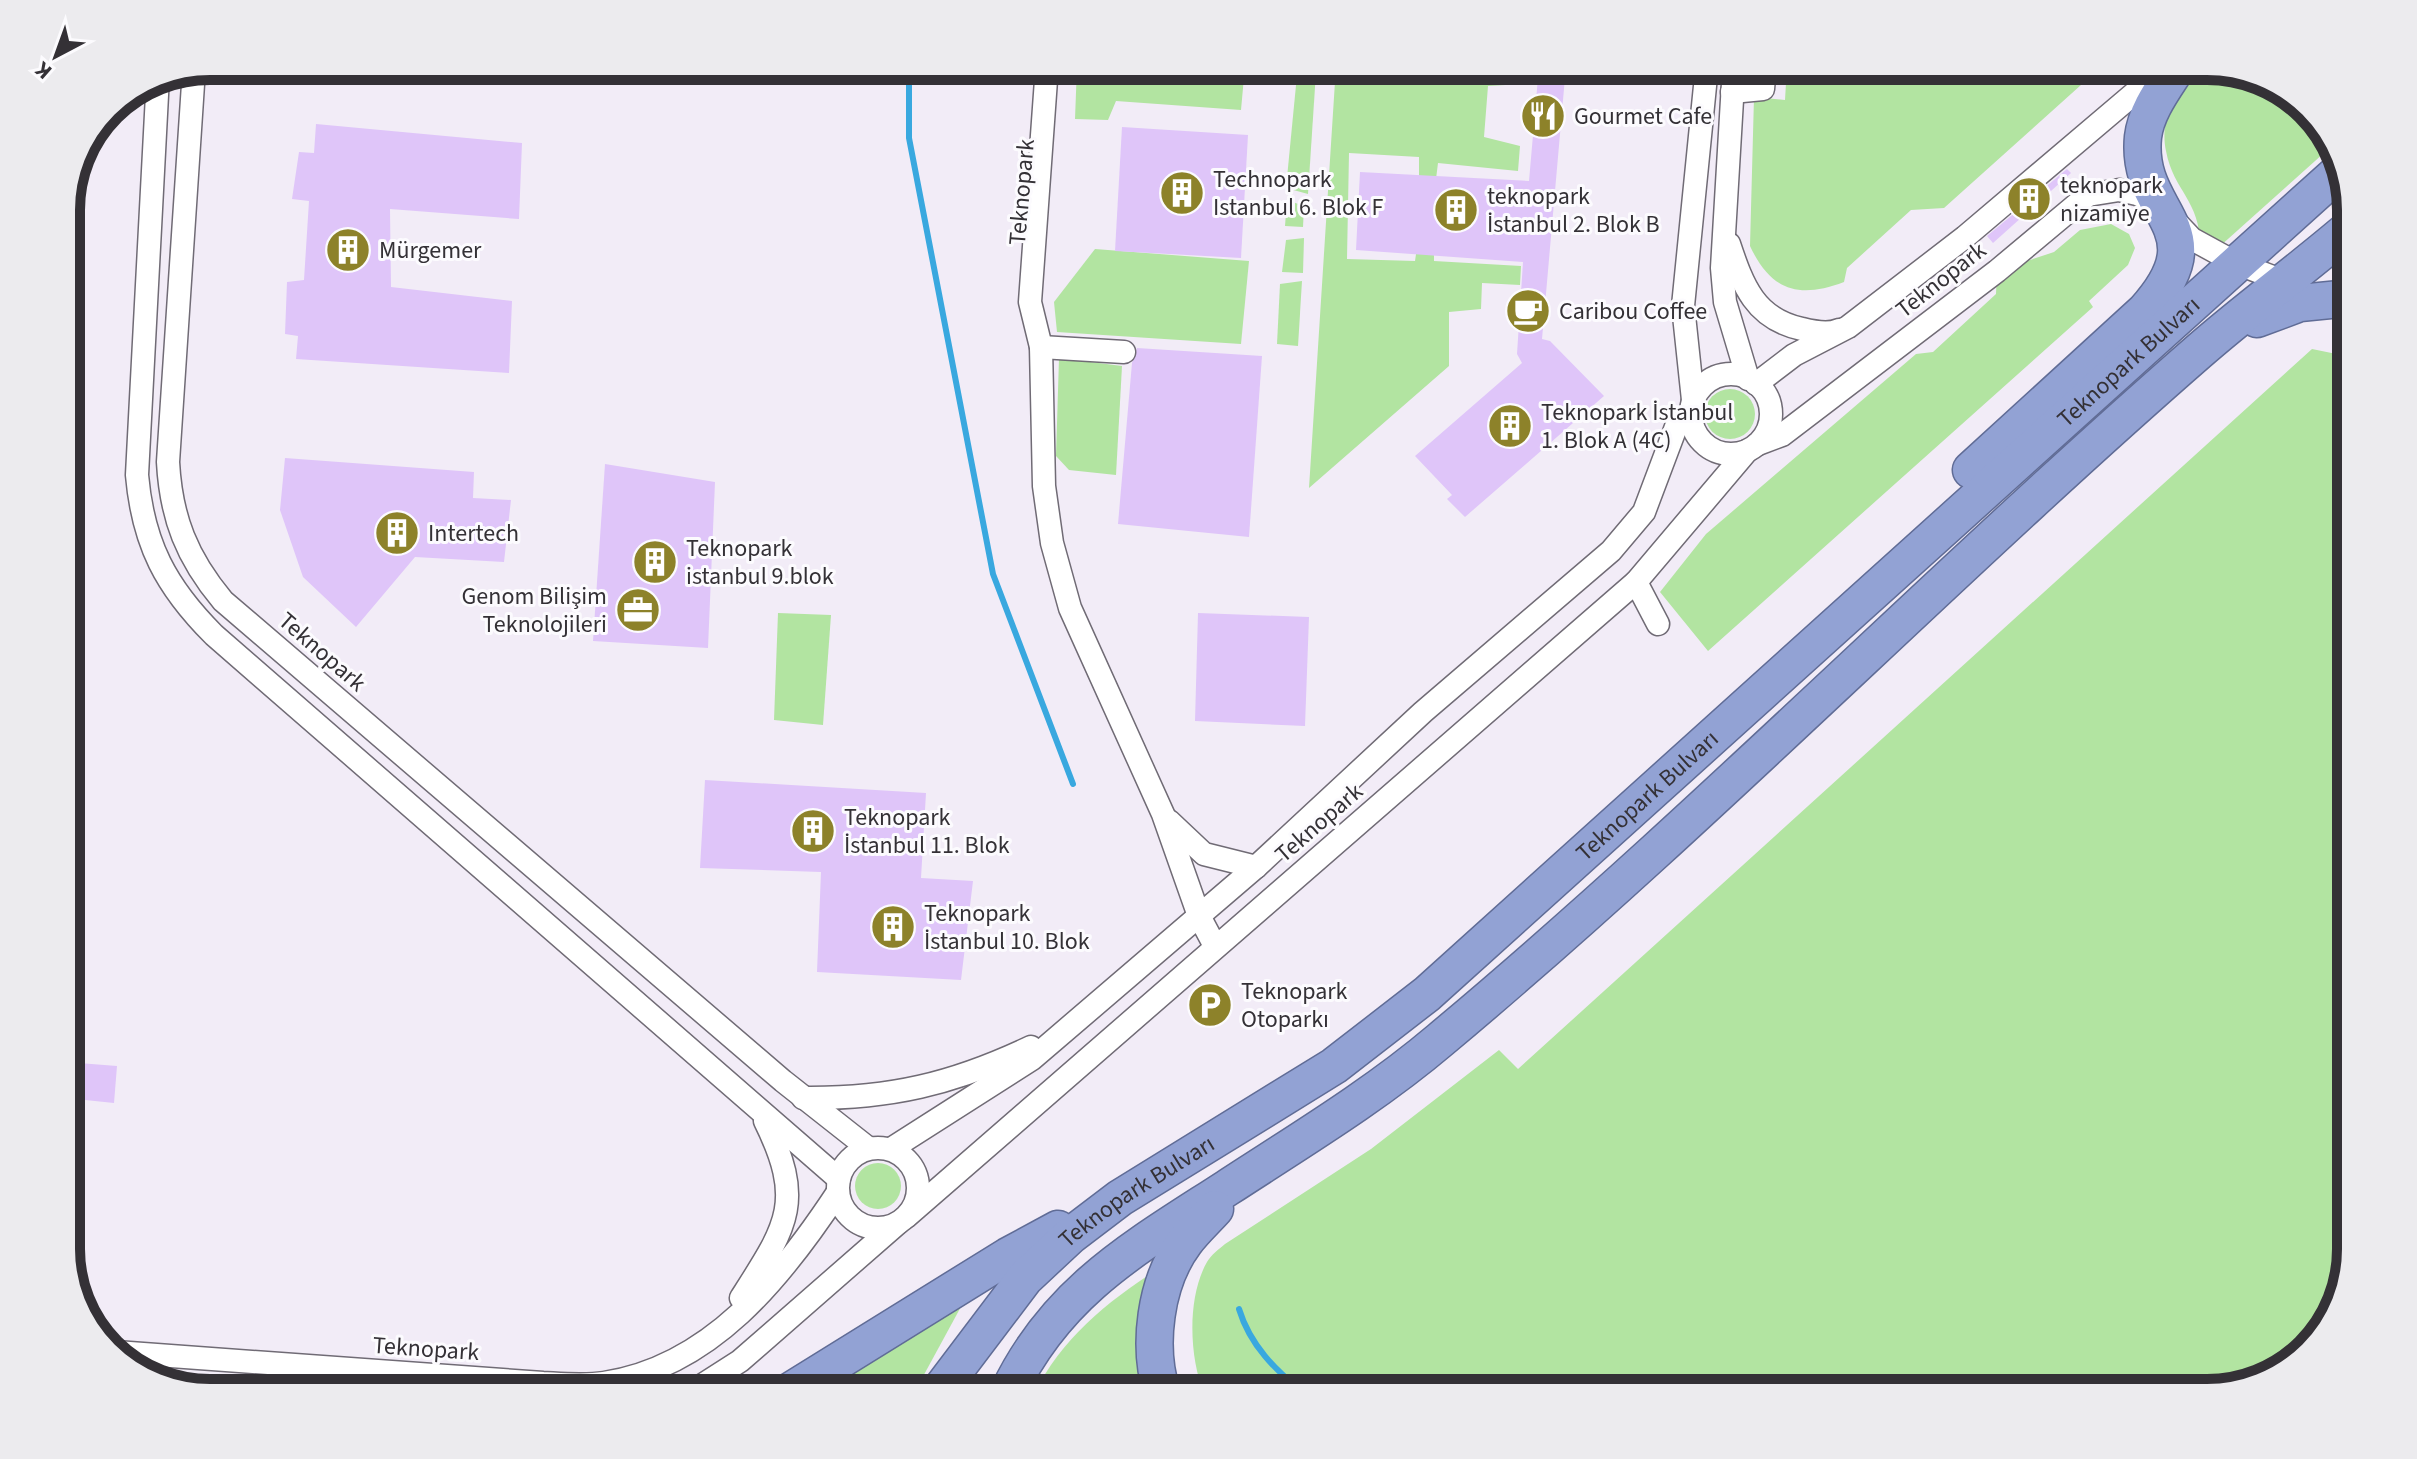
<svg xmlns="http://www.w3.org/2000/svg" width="2417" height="1459" viewBox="0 0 2417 1459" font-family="'Source Sans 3',sans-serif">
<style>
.green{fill:#b2e4a1}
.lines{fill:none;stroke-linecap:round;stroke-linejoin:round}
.stream{stroke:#39a8df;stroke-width:6}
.building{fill:#dfc5f9}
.minor-casing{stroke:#706b75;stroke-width:25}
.trunk-casing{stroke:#606c96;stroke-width:39}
.minor{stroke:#fff;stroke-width:22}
.trunk{stroke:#92a2d4;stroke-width:36}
.labels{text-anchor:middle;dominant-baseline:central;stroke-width:6;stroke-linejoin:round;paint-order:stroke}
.poi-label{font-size:24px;fill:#343136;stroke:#fcfbfe;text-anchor:start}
.street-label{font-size:24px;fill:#343136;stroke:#fcfbfe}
.rim{fill:none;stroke:#343136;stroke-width:10}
</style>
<rect width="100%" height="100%" fill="#f2ecf7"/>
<g class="green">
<path d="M1077 66H1245L1241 110 1116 101 1108 120 1075 119Z"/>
<path d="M1336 66 1524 68 1523 84 1488 86 1484 137 1520 146 1518 171 1438 163 1436 179 1419 177V157L1349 153 1347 259 1415 261 1418 241 1434 243V261L1521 266 1520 285 1482 283 1481 309 1449 312V366L1309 488Z"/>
<path d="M1787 66H2108L2091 76 1944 208 1911 210 1847 268 1844 282C1799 299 1771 291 1750 246L1754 97 1785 100Z"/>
<path d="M2217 69 2279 86 2331 138 2334 144 2209 256 2200 257C2204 201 2174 194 2166 151 2158 114 2181 78 2217 69Z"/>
<path d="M1316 72 1308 194 1286 188 1297 75Z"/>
<path d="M1287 200 1304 206 1303 227 1285 226Z"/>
<path d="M2111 224 2129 234 2135 248 2128 265 2089 301 2093 307 1708 651 1660 592 1706 534 1916 354 1933 352 1996 294 1997 271 2054 252 2080 230Z"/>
<path d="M1304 238 1303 273 1282 272 1286 240Z"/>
<path d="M1095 249 1249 261 1241 344 1057 332 1054 302Z"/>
<path d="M1302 281 1298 346 1277 344 1280 284Z"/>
<path d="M2312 349 2351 357V1250L2331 1321 2279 1373 2208 1393H1204C1189 1357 1187 1297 1207 1262 1211 1255 1219 1249 1225 1244L1371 1149 1499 1050 1518 1069Z"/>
<path d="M1059 358 1122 366 1116 475 1069 470 1056 456Z"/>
<circle cx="1730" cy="414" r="25"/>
<path d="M778 613 831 615 823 725 774 720Z"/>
<circle cx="878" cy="1186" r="23"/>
<path d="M1155 1271 1146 1393H1035C1059 1341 1108 1301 1155 1271Z"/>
<path d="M969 1292 914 1393H805Z"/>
</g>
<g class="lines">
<g class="stream">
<path d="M909 66V138L993 574 1073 784"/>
<path d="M1239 1309C1250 1345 1275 1370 1304 1393"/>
</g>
</g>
<g class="building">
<path d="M1539 66H1566L1542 339 1550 341 1604 396 1465 517 1447 499 1452 495 1415 456 1522 363 1517 354 1523 262 1356 250 1360 172 1529 181Z"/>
<path d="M316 124 522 143 519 219 390 209 391 287 512 301 509 373 296 359 298 336 285 334 287 282 304 280 309 201 292 199 299 152 314 153Z"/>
<path d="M1122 127 1248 135 1241 258 1115 251Z"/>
<path d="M2067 169 2071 173 1993 243 1987 236Z"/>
<path d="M1137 348 1262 356 1249 537 1118 524 1132 363Z"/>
<path d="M285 458 474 472 473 498 511 500 504 562 415 557 356 627 303 577 280 510Z"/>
<path d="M605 464 715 482 708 648 593 641Z"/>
<path d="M1198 613 1309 617 1305 726 1195 721Z"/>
<path d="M705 780 926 793 921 878 973 881 961 980 817 972 821 872 700 868Z"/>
<path d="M66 1062 117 1066 114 1103 66 1098Z"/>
</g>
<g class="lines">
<g class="minor-casing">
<g id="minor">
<path d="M1047 66 1030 302 1041 347 1044 486 1052 543 1070 608 1163 814 1199 916 1215 946"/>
<path d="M1734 66 1722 268 1725 302 1748 379"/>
<path d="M194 69 168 462C171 518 187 558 223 601L783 1081 868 1148"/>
<path d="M158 76 137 475C143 544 166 587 214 635L839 1179"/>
<path d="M1732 92 1763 89 1765 66"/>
<path d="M1729 244C1743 286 1755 319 1802 329 1814 332 1828 335 1839 330"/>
<path d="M1041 347 1124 352"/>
<circle cx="1731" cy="414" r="40"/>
<path d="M1756 384 1794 355 1848 327 1965 237 2143 86 2169 71"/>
<path d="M1693 400 1683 306 1707 66"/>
<path d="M1758 444 1782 435 1997 271 2088 195 2119 190 2137 194 2161 206 2192 239 2236 263 2291 284"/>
<path d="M1636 582 1658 624"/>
<path d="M1169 821 1204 854 1256 867"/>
<path d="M803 1098C889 1099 953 1084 1031 1047"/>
<circle cx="878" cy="1188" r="40"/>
<path d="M891 1149 1032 1059 1256 867 1423 712 1611 551 1644 512 1676 427 1691 413"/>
<path d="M906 1217 1636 582 1747 451"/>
<path d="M741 1298C787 1226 805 1202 765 1121"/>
<path d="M116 1352 543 1383C563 1384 584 1386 604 1383 711 1367 782 1277 838 1192"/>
<path d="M690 1393 740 1361 898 1223"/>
</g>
</g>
<g class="trunk-casing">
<g id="trunk">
<path d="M2257 319 2300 303 2350 298"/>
<path d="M1971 470 2145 311C2220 227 2135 216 2143 137 2146 111 2164 88 2178 66"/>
<path d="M787 1393 1008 1256 1058 1229"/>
<path id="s1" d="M938 1393 1025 1278 1070 1236 1120 1198 1334 1066 1427 994 2341 170"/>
<path d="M1008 1393C1056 1291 1136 1247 1227 1188 1299 1141 1374 1096 1440 1040 1702 821 1941 576 2198 352 2247 309 2301 270 2351 227"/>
<path d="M1162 1393C1147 1346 1155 1282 1185 1242 1194 1230 1205 1220 1215 1209"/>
</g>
</g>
<use href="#minor" class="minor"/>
<use href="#trunk" class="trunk"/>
</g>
<defs>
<g id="restaurant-disc" transform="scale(2.3)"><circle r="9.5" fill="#8d822a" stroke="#fcfbfe"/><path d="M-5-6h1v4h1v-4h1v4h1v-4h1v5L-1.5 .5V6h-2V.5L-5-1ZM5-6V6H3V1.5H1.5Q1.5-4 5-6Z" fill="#fff"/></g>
<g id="building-disc" transform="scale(2.3)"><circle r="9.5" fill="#8d822a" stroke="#fcfbfe"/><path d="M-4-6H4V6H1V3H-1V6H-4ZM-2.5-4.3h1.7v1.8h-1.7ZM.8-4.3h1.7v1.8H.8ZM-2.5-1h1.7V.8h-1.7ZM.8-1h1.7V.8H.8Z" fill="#fff"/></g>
<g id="cafe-disc" transform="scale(2.3)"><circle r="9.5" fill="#8d822a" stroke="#fcfbfe"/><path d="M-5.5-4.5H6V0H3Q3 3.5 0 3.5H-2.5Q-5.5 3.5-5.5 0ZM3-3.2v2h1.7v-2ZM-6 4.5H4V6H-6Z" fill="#fff"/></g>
<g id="office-disc" transform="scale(2.3)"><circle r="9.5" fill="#8d822a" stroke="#fcfbfe"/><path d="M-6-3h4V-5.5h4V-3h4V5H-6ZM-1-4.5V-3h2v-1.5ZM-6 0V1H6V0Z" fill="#fff"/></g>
<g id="parking-disc" transform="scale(2.3)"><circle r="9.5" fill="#8d822a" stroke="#fcfbfe"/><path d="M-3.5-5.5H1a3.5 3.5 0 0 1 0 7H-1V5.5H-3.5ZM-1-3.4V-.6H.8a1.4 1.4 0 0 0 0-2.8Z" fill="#fff"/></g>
</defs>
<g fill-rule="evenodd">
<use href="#restaurant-disc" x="1543" y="116"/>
<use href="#building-disc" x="1182" y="193"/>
<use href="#building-disc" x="2029" y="199"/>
<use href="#building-disc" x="1456" y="210"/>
<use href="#building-disc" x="348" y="250"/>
<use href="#cafe-disc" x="1528" y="311"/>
<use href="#building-disc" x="1510" y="426"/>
<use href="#building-disc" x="397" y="533"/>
<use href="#building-disc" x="655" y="562"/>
<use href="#office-disc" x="638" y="610"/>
<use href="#building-disc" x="813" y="831"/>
<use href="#building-disc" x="893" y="927"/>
<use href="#parking-disc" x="1210" y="1005"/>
</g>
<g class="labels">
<g class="poi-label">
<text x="1574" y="116">Gourmet Cafe</text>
<text x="1213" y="179">Technopark<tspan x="1213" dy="28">Istanbul 6. Blok F</tspan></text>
<text x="2060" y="185">teknopark<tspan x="2060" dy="28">nizamiye</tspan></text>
<text x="1487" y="196">teknopark<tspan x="1487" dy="28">İstanbul 2. Blok B</tspan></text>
<text x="379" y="250">Mürgemer</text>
<text x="1559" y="311">Caribou Coffee</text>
<text x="1541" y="412">Teknopark İstanbul<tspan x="1541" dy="28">1. Blok A (4C)</tspan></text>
<text x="428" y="533">Intertech</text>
<text x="686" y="548">Teknopark<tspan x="686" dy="28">istanbul 9.blok</tspan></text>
<text x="607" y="596" text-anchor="end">Genom Bilişim<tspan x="607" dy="28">Teknolojileri</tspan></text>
<text x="844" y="817">Teknopark<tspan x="844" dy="28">İstanbul 11. Blok</tspan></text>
<text x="924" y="913">Teknopark<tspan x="924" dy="28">İstanbul 10. Blok</tspan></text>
<text x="1241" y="991">Teknopark<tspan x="1241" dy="28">Otoparkı</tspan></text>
</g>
<g class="street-label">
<text transform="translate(1022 192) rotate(-85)">Teknopark</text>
<text transform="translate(1941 280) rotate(-38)">Teknopark</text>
<text stroke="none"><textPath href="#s1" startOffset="1582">Teknopark Bulvarı</textPath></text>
<text transform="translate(322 652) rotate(41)">Teknopark</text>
<text stroke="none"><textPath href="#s1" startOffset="934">Teknopark Bulvarı</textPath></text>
<text transform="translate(1319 823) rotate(-41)">Teknopark</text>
<text stroke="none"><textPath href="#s1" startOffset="286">Teknopark Bulvarı</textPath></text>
<text transform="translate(426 1349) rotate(4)">Teknopark</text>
</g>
</g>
<path d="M0 0H2417V1459H0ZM210 80H2207A130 130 0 0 1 2337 210V1249A130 130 0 0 1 2207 1379H210A130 130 0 0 1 80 1249V210A130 130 0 0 1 210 80Z" fill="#ecebee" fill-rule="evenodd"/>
<path class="rim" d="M210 80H2207A130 130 0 0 1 2337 210V1249A130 130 0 0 1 2207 1379H210A130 130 0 0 1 80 1249V210A130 130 0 0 1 210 80Z"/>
<g transform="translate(56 56) rotate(221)" stroke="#fcfbfe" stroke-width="6" paint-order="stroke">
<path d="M0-6L14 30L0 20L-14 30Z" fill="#343136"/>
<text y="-12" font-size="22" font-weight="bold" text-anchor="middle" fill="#343136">K</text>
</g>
</svg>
